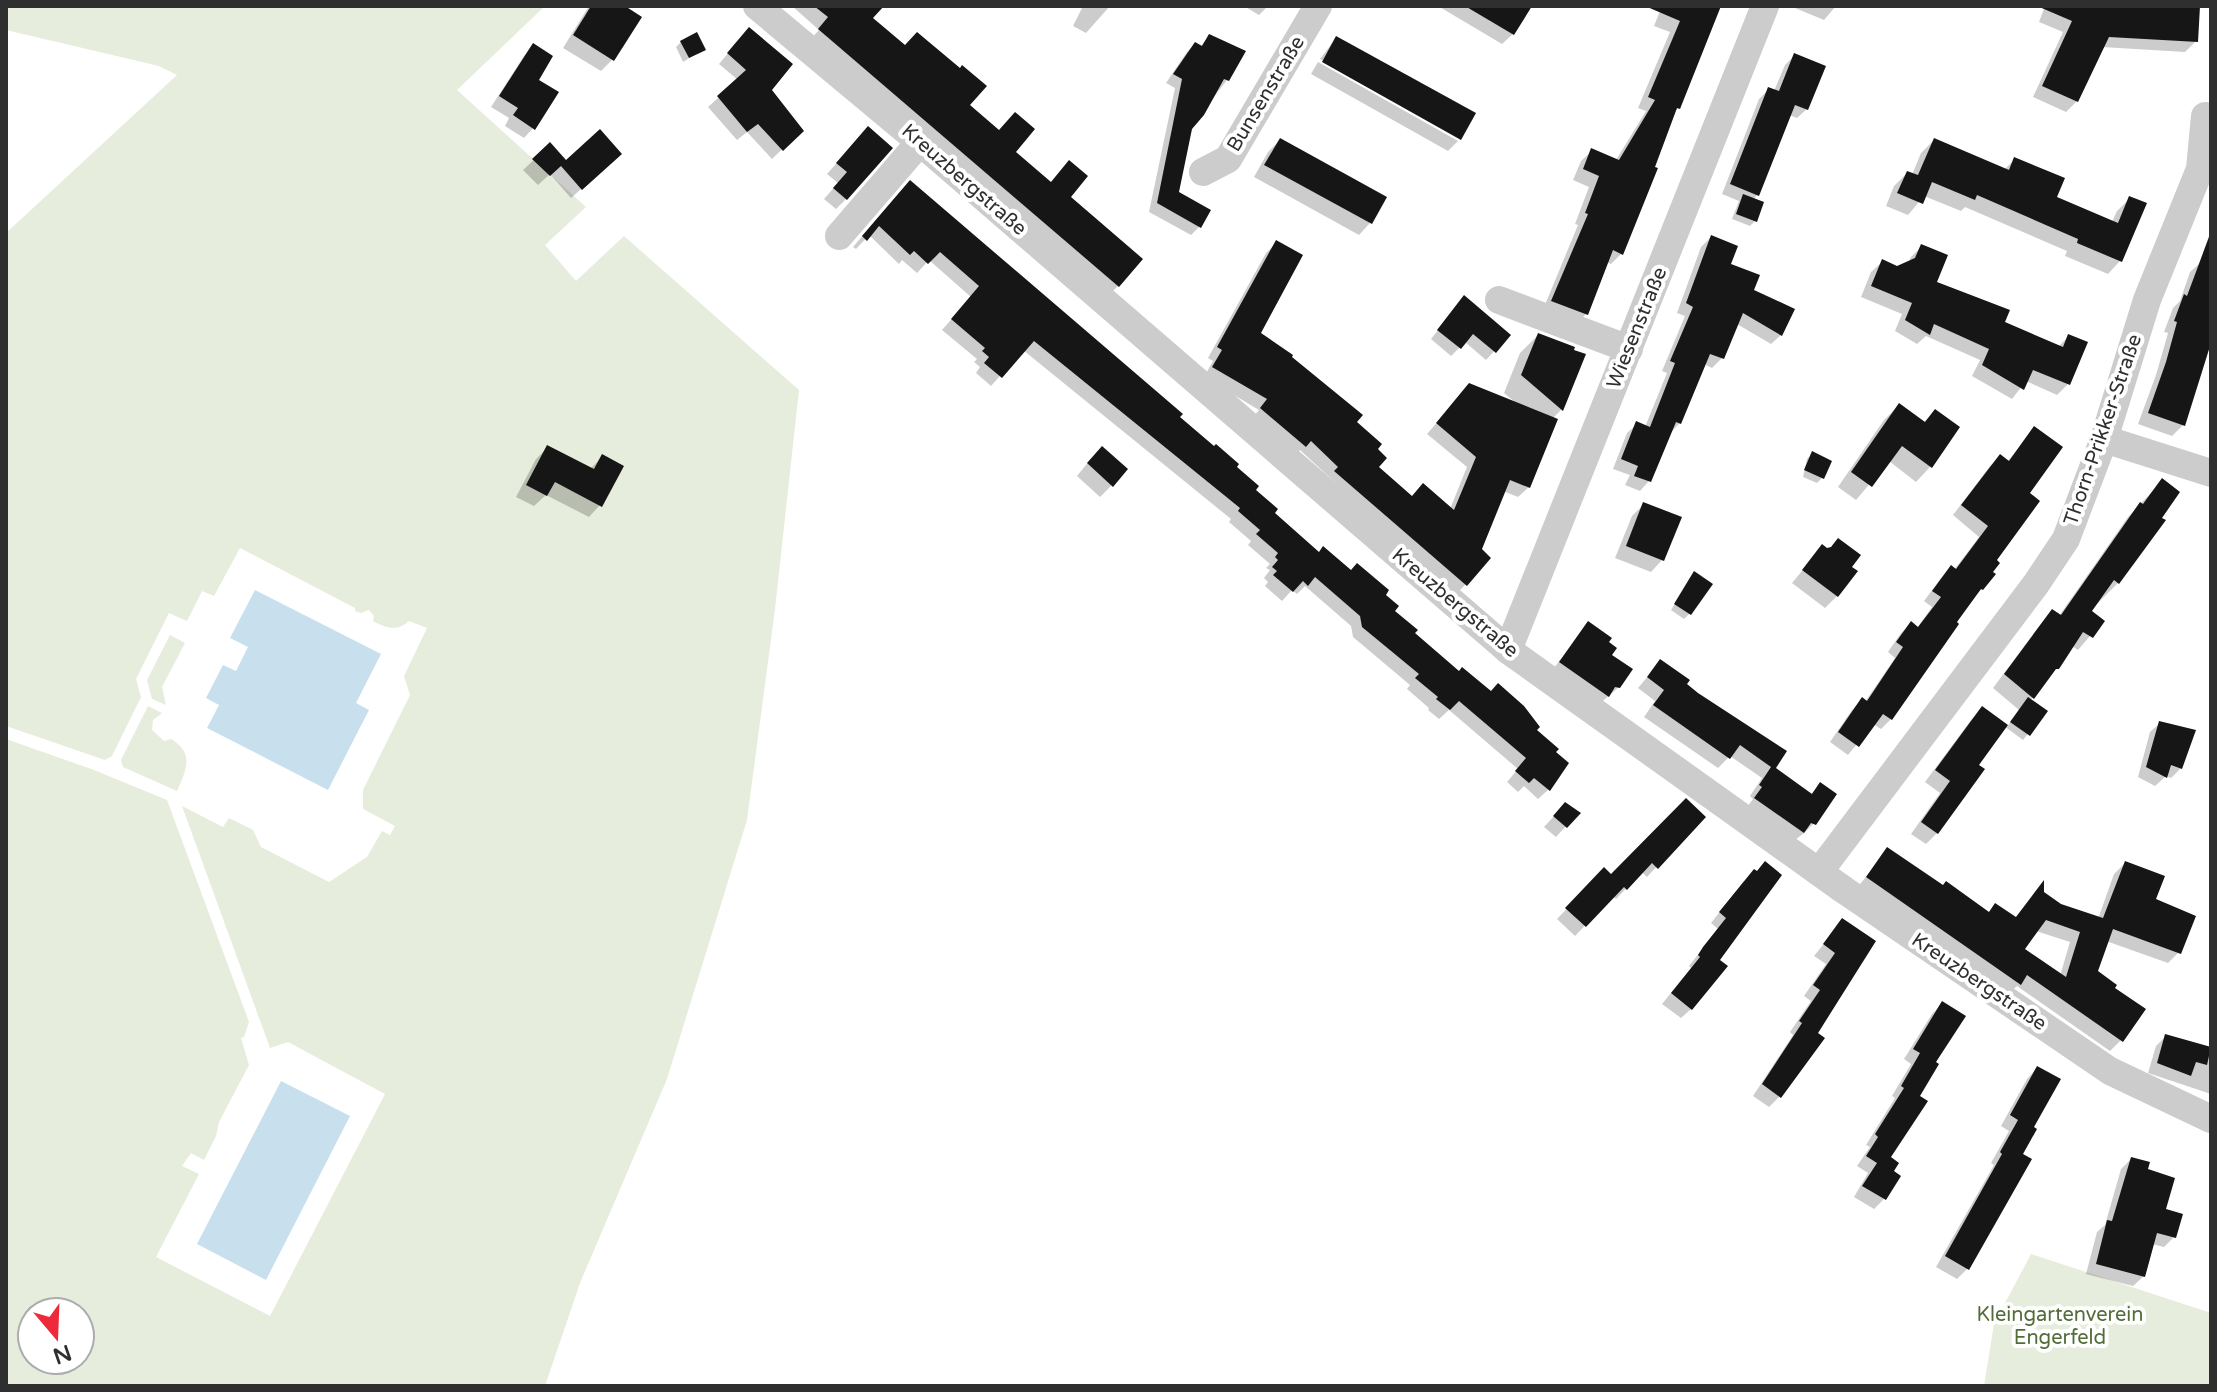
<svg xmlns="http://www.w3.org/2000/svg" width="2217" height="1392" viewBox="0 0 2217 1392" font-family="'Varela Round',sans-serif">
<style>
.green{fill:#e6eddc;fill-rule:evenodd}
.water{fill:#c8dfee}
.shadow{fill:#0003;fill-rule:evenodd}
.building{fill:#161616;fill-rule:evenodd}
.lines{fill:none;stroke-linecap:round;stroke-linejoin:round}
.minor{stroke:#ccc;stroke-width:28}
.labels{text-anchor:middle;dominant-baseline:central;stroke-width:8;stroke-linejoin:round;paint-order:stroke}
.street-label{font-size:20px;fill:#2f2f2f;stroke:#fff}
.park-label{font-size:20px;fill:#536d3a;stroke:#fff}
</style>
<rect width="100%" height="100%" fill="#fff"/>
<g class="green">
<path d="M6 6H545L457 90 586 207 545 245 576 281 624 236 799 390 775 609 747 820 667 1079 580 1283 545 1386H6V739L94 770 167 800 249 1022 244 1037 241 1038 249 1065 219 1122 216 1136 204 1160 191 1153 182 1166 199 1174 156 1257 270 1316 385 1094 288 1042 270 1048 182 806 223 827 229 818 253 830 261 847 329 882 367 857 382 831 390 835 395 826 363 809V790L410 695 404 676 427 628 409 621C397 632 386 628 373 621L374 616 369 610 361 613 355 611V608L240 548 214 596 202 591 187 621 169 613 136 679 141 697 112 756 105 760 6 726V233L177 75 159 66 6 30ZM32 1312H80V1360H32Z"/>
<path d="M170 635 185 643 162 687 166 705 152 699 147 680Z"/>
<path d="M148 706 162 713 153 720 152 730 164 741 171 739C194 753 187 769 177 791L123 767 121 760Z"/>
<path d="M2031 1254 2211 1313V1386H1984L1994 1324Z"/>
</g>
<g class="water">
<path d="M255 590 381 654 356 703 369 710 328 790 207 728 219 705 206 698 223 665 236 671 248 647 230 638Z"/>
<path d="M281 1081 350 1116 266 1280 197 1244Z"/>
</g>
<g class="shadow">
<path d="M589 6H621L612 60 601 71 563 48Z"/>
<path d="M792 6H882L871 19 968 106 1013 152 1068 198 1118 286 1107 297 809 41 819 30Z"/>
<path d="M1083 6H1110L1086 33 1073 26Z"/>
<path d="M1244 6H1268L1259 15Z"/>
<path d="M1438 6H1523L1513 34 1502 44Z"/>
<path d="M1662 6H1719L1678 108 1673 114 1621 254 1611 264 1606 262 1586 314 1575 325 1542 312 1578 225 1575 224 1589 187 1573 180 1581 161 1592 151 1616 160 1646 111 1638 108 1670 32 1654 26Z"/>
<path d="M1796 6H1836L1824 20 1795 8Z"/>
<path d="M2045 6H2198L2196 41 2185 52 2102 47 2077 101 2066 112 2033 97 2063 32 2039 22Z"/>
<path d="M1209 36 1227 80 1190 128 1177 193 1200 226 1191 235 1149 212 1175 88 1166 83 1187 52 1195 44 1200 47Z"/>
<path d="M1336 38 1473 114 1459 140V137L1320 59Z"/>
<path d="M740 39 769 90 801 131 772 159 747 132 737 140 708 107 738 80 719 64Z"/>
<path d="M681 42 704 49 683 62 676 47Z"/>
<path d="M533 46V128L524 138 505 126 509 118 491 107 524 56Z"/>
<path d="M1794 56 1807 109 1797 118 1789 115 1757 195 1753 200 1755 221 1750 226 1732 219 1739 201 1722 194 1759 99 1769 89 1774 91 1785 65Z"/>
<path d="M1318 62 1458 141 1448 151 1311 74Z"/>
<path d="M858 139 846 199 836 209 824 199 838 183 827 174Z"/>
<path d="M1280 140 1370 223 1359 235 1254 177 1268 152Z"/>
<path d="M1934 140 2004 170 2015 159 2054 198 2112 222 2117 211 2130 198 2145 204 2120 261 2108 274 2065 256 2067 251 1965 207 1961 211 1924 196 1908 215 1886 206 1894 186 1907 173 1912 175 1921 153Z"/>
<path d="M550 145 566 162 609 164 571 198 550 174 538 185 523 170Z"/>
<path d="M900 192 1177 417 1234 467 1272 513 1318 554 1383 595 1392 611 1412 633 1458 673 1534 730 1566 764 1548 790 1538 799 1524 786 1518 792 1507 782 1518 769 1449 710 1439 719 1428 710 1429 708 1407 689 1410 685 1353 637 1351 626 1305 586 1297 594 1292 590 1282 601 1265 586 1268 582 1264 578 1270 570 1266 568 1270 564 1248 545 1251 541 1229 522 1231 519 1023 350 991 386 976 373 980 367 974 362 977 359 942 330 971 297 929 260 917 273 902 260 899 264 869 235 856 249 853 247Z"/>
<path d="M2211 230V340L2183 425 2172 436 2138 424 2156 375 2168 333 2164 332 2173 308 2180 301 2190 272 2199 264Z"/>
<path d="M1711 237 1781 335 1771 344 1737 324 1722 358 1712 368 1704 364 1680 423 1670 433 1649 481 1640 491 1625 485 1630 475 1613 469 1627 433 1637 424 1645 427 1667 373 1662 371 1685 316 1677 313 1701 247Z"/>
<path d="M1276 243 1258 334 1354 422 1375 449 1376 468 1411 498 1450 509 1467 467 1427 434 1460 396 1516 403 1504 393 1520 353 1538 335 1562 409 1552 419 1529 487 1518 497 1503 491 1466 584 1456 594 1300 450 1294 456 1251 419 1259 410 1204 377 1213 361 1208 358 1266 253Z"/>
<path d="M1922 246 1934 283 2002 324 2058 347 2069 336 2068 384 2057 395 2026 381 2012 399 1972 376 1980 360 1926 336 1917 344 1895 331 1902 314 1861 297 1871 272 1882 262 1897 268 1908 263 1911 257Z"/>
<path d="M1464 297 1508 336 1486 360 1465 342 1451 356 1431 339Z"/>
<path d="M1899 405 1923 423 1935 411 1958 428 1930 467 1916 482 1889 461 1856 500 1838 487 1884 420Z"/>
<path d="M2034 429 2027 494 1982 589 1972 598 1891 719 1881 729 1873 724 1848 755 1830 742 1852 710 1862 700 1865 702 1895 658 1888 652 1901 633 1911 624 1917 628 1932 607 1924 601 1941 578 1951 568 1954 570 1979 537 1953 515 1990 466 2000 457 2007 462Z"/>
<path d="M547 448 590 469 602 457 600 505 589 517 546 495 534 506 516 497 536 459Z"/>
<path d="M1812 454 1822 478 1817 483 1803 477 1807 459Z"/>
<path d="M1090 460 1112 485 1100 497 1077 476Z"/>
<path d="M2162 481 2118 583 2089 612 2102 622 2078 650 2072 646 2030 701 2045 712 2023 740 2004 726 1976 765 1937 833 1926 844 1911 834 1940 793 1925 782 1971 720 1982 709 2007 727 2019 710 1993 688 2040 625 2053 612 2059 616 2128 517Z"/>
<path d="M1644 504 1662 560 1651 572 1615 558 1632 516Z"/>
<path d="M1822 547 1850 567 1837 596 1825 608 1792 583Z"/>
<path d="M1690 579 1689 614 1684 619 1671 610Z"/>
<path d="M1589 623 1606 643 1619 687 1597 706 1550 673Z"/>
<path d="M1660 662 1773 769 1810 795 1820 784 1814 823 1803 834 1792 842 1745 810 1753 799 1750 796 1762 778 1730 756 1718 768 1644 717 1655 701 1638 688Z"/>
<path d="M2160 723 2181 768 2171 778 2166 776 2155 786 2138 777 2150 732Z"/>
<path d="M1578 813 1556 837 1544 827 1555 815Z"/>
<path d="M1703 817 1647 877 1642 872 1616 899 1613 896 1575 936 1557 919 1604 870 1611 877Z"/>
<path d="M1888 849 1943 888 1988 913 1995 906 2015 918 2036 893 2060 906 2098 919 2114 874 2125 863 2179 952 2168 963 2106 941 2095 972 2121 1040 2110 1051 2017 986 2008 994 1857 888ZM2036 931 2070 942 2060 976 2022 950Z"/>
<path d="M1744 881 1718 960 1691 1009 1681 1018 1662 1004 1691 968 1689 966 1718 929 1711 923Z"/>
<path d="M1843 920 1874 942 1779 1097 1769 1107 1753 1096 1793 1035 1790 1032 1811 1001 1804 996 1826 964 1814 956Z"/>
<path d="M1942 1004 1934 1063 1888 1158 1891 1172 1898 1177 1884 1199 1874 1209 1854 1197 1868 1173 1857 1166 1870 1147 1866 1145 1895 1098 1892 1096 1911 1064 1904 1059 1932 1014Z"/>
<path d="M2166 1036 2211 1052V1094L2148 1073 2156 1046Z"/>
<path d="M2037 1068 2032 1128 1967 1269 1957 1279 1936 1267 1994 1165 1991 1163 2009 1131 2001 1126 2027 1079Z"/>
<path d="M2131 1159 2145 1171 2174 1237 2164 1247 2152 1244 2144 1276 2133 1286 2086 1274 2097 1232 2105 1225 2121 1169Z"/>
</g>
<g class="building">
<path d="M591 6H625L642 17 614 61 573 35Z"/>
<path d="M814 6H884L873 18 905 45 917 32 960 68 962 65 987 86 970 105 999 130 1015 112 1035 129 1016 152 1051 182 1069 160 1088 176 1071 197 1143 259 1119 287 818 29 828 17Z"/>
<path d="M1465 6H1532L1514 35Z"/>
<path d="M1645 6H1721L1680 109 1677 108 1655 167 1658 168 1623 255 1613 250 1588 315 1551 301 1588 214 1585 213 1599 176 1583 169 1591 148 1619 160 1655 100 1648 97 1680 21Z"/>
<path d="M2037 6H2200L2198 42 2109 37 2078 102 2042 86 2072 21Z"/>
<path d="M749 27 793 64 772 90 804 131 783 151 758 124 747 132 717 96 746 70 727 53Z"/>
<path d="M697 32 706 50 689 58 680 41Z"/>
<path d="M1209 34 1246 51 1229 81 1224 79 1204 115 1192 129 1179 192 1211 210 1201 228 1157 203 1182 79 1173 74 1195 42 1202 46Z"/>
<path d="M1336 36 1476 113 1461 140 1322 62Z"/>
<path d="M533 43 553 56 539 80 559 92 535 130 513 115 518 108 499 96Z"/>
<path d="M1794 53 1826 66 1808 110 1795 105 1759 196 1730 184 1768 87 1779 91Z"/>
<path d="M868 126 893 148 847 200 833 188 847 172 836 163Z"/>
<path d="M600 129 622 154 582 190 561 166 550 176 532 159 550 142 566 160Z"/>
<path d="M1280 138 1387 197 1372 224 1264 165Z"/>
<path d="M1934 138 2009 170 2014 157 2065 178 2057 197 2118 223 2129 196 2147 203 2122 262 2077 243 2078 239 1977 195 1975 200 1932 182 1923 204 1897 193 1907 171 1918 175Z"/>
<path d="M910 180 1183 414 1180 417 1214 446 1216 444 1239 464 1237 467 1259 486 1256 490 1278 509 1275 513 1319 552 1323 546 1351 570 1357 563 1389 590 1386 595 1399 606 1395 611 1418 630 1415 633 1459 671 1462 667 1491 691 1498 683 1524 706 1540 727 1537 730 1559 749 1556 752 1569 763 1550 791 1534 778 1529 783 1515 771 1526 758 1459 701 1450 710 1436 699 1438 697 1415 678 1419 674 1362 627 1360 616 1315 577 1308 586 1303 581 1293 592 1273 575 1277 571 1272 567 1278 560 1275 557 1278 553 1256 534 1260 530 1238 511 1240 508 1034 341 1002 378 984 363 989 357 982 351 985 348 951 319 979 286 940 252 928 264 914 251 910 255 879 226 867 241 862 236Z"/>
<path d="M1743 194 1764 202 1757 222 1736 214Z"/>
<path d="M1711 235 1738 246 1731 264 1760 275 1754 290 1795 309 1782 336 1743 313 1724 359 1710 354 1681 424 1676 422 1651 482 1634 476 1638 466 1621 459 1636 421 1650 427 1675 363 1670 361 1693 307 1686 303Z"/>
<path d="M2209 237 2211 238V343L2185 426 2148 413 2166 362 2177 322 2174 321 2184 294 2187 296Z"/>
<path d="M1276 240 1303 255 1261 333 1293 355 1292 357 1363 415 1357 422 1382 444 1378 449 1387 458 1379 467 1412 496 1423 483 1454 510 1476 457 1436 423 1469 383 1558 419 1530 488 1510 480 1482 549 1491 558 1467 586 1334 471 1338 467 1311 441 1306 447 1260 408 1267 399 1212 367 1222 350 1217 347Z"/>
<path d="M1921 244 1948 255 1937 282 2010 310 2005 322 2063 347 2068 334 2088 342 2070 385 2033 370 2024 390 1982 365 1989 349 1934 324 1930 335 1905 320 1912 303 1871 286 1882 259 1897 266 1915 258Z"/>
<path d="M1464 295 1511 335 1496 353 1473 334 1461 349 1437 330Z"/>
<path d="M1538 333 1575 347 1574 350 1586 354 1563 411 1521 375Z"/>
<path d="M1899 403 1925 422 1935 409 1960 427 1932 468 1902 446 1872 487 1851 472Z"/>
<path d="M2034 426 2063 447 2030 493 2040 501 1997 560 2000 563 1993 572 1996 574 1983 590 1981 589 1957 622 1959 624 1892 720 1883 714 1859 747 1838 732 1862 697 1867 701 1903 647 1896 642 1911 621 1918 627 1941 597 1932 591 1951 565 1956 569 1988 526 1961 505 2000 454 2009 461Z"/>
<path d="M547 445 594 469 602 454 624 466 602 507 555 482 547 496 526 485Z"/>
<path d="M1102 446 1128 469 1113 487 1087 463Z"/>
<path d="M1812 451 1832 461 1824 479 1804 470Z"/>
<path d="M2162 478 2180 492 2162 518 2166 520 2119 584 2114 580 2092 611 2105 621 2093 638 2083 632 2059 669H2056L2034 699 2004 674 2052 609 2061 615 2140 502 2143 504Z"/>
<path d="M1643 502 1682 517 1664 561 1626 546Z"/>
<path d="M1838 538 1861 555 1852 567 1858 571 1838 597 1802 570 1822 544 1827 548 1831 547Z"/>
<path d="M1694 571 1713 584 1691 615 1674 604Z"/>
<path d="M1588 621 1612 638 1609 642 1617 648 1612 655 1633 669 1620 688 1615 687 1609 697 1559 662Z"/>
<path d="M1660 659 1690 680 1687 684 1698 693 1787 751 1776 768 1812 794 1820 782 1837 794 1816 825 1811 823 1804 833 1754 798 1762 787 1759 785 1771 767 1740 745 1730 759 1653 705 1664 690 1647 677Z"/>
<path d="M2028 697 2048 711 2030 736 2010 722Z"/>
<path d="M1982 706 2008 725 1979 765 1985 769 1938 834 1921 822 1950 781 1935 770Z"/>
<path d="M2159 721 2196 730 2182 769 2171 765 2167 778 2146 767Z"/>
<path d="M1686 798 1706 817 1658 869 1652 863 1627 890 1624 887 1586 927 1565 908 1604 867 1611 874Z"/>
<path d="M1565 802 1581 813 1567 828 1553 816Z"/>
<path d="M1887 847 1943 885 1946 881 1989 912 1995 903 2016 917 2044 880V892L2061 904 2103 918 2125 861 2165 876 2156 899 2196 916 2181 954 2113 929 2098 971 2117 985 2115 988 2146 1009 2123 1042 2027 975 2021 985 1866 877ZM2046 920 2080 932 2066 977 2025 949Z"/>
<path d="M1765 861 1782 875 1720 960 1728 966 1692 1010 1671 993 1700 957 1698 955 1703 947 1726 918 1719 912 1754 869 1757 871Z"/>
<path d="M1842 918 1876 941 1818 1033 1825 1038 1781 1098 1762 1084 1802 1023 1799 1021 1820 990 1813 985 1835 953 1823 944Z"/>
<path d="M1942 1001 1966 1016 1936 1062 1939 1064 1920 1096 1928 1101 1891 1157 1899 1163 1894 1171 1901 1176 1886 1200 1862 1186 1877 1163 1866 1156 1878 1137 1875 1134 1904 1088 1901 1086 1920 1053 1913 1049Z"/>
<path d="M2165 1034 2211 1047 2207 1065 2196 1062 2191 1076 2157 1063Z"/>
<path d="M2037 1066 2061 1079 2034 1127 2037 1129 2023 1154 2032 1159 1969 1270 1945 1256 2002 1154 2000 1152 2018 1120 2010 1115Z"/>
<path d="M2131 1157 2150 1162 2148 1169 2175 1178 2166 1209 2183 1214 2176 1238 2157 1233 2145 1277 2096 1264 2107 1220 2112 1221Z"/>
</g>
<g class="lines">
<g class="minor">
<path d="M757 6 920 142 1508 650 1844 890 2110 1071 2211 1119"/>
<path d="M1203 172 1228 159 1318 6"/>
<path d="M839 236 920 142"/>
<path d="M1499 300 1629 349"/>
<path d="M2104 439 2211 473"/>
<path d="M1508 650 1765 6"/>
<path d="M1819 872 2036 584 2066 539 2104 439 2147 300 2200 169 2205 116 2211 118"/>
</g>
</g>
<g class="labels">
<g class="street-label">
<text transform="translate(1266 94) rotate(-59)">Bunsenstraße</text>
<text transform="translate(964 180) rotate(41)">Kreuzbergstraße</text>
<text transform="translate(1637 328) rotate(-68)">Wiesenstraße</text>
<text transform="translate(2103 430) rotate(-71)">Thorn-Prikker-Straße</text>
<text transform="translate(1455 603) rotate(40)">Kreuzbergstraße</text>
<text transform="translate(1979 982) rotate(34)">Kreuzbergstraße</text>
</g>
<g class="park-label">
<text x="2060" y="1315">Kleingartenverein<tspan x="2060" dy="23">Engerfeld</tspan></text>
</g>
</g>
<rect width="2217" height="1392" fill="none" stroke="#2f2f2f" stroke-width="16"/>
<g transform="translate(56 1336) rotate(161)"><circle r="38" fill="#ffffff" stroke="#acacac" stroke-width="2"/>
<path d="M0-6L14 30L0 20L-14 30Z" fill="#ee2a3a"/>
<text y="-12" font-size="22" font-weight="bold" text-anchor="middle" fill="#2f2f2f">N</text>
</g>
</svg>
